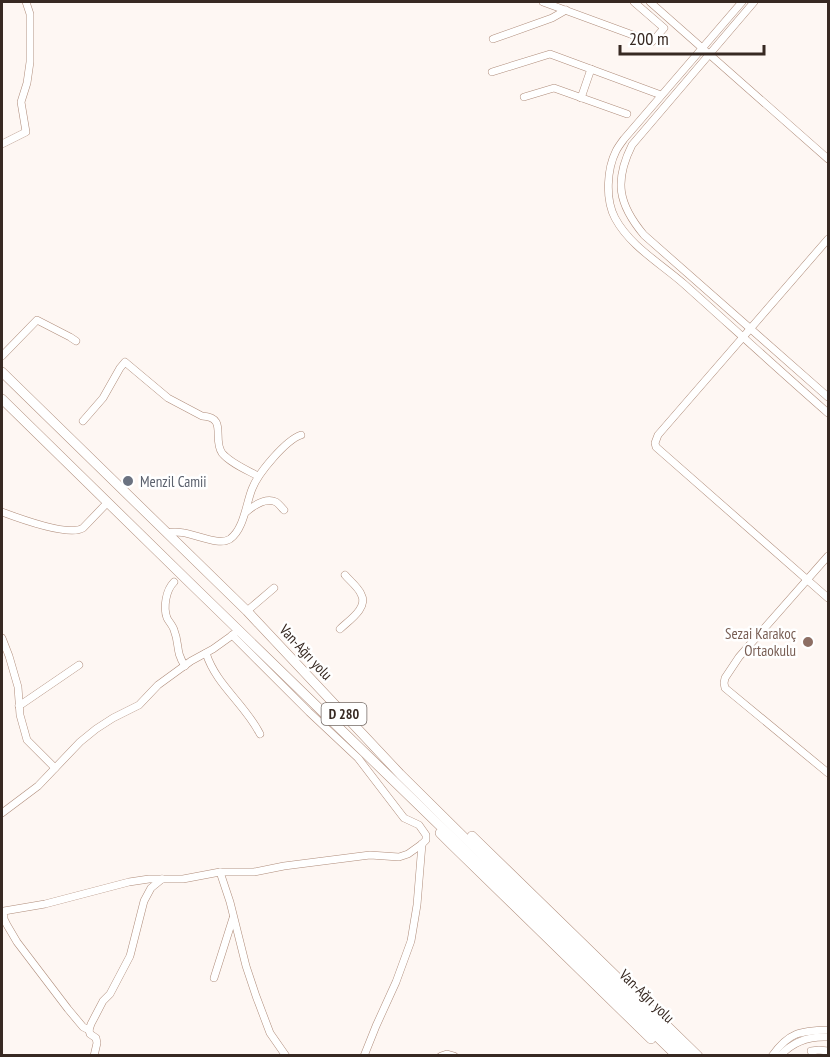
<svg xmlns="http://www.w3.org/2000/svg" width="830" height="1057" viewBox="0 0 830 1057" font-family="'PT Sans Narrow',sans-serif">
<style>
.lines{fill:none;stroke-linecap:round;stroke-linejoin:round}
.minor-casing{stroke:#af8c7a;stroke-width:8}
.highway-casing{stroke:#af8c7a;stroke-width:10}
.minor{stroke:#fff;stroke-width:7}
.highway{stroke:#fff;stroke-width:9}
.worship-dot{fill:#6b7280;stroke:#fff;stroke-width:2}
.education-dot{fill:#8d6e63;stroke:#fff;stroke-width:2}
.labels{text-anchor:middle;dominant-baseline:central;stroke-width:5;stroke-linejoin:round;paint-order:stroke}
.shield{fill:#fff;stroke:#736964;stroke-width:1.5}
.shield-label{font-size:14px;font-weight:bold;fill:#372922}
.worship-label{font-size:15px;fill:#5b616d;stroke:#fff;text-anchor:start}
.education-label{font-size:15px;fill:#785e54;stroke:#fff;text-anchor:end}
.street-label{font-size:15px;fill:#372922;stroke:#fff}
</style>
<rect width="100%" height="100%" fill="#fef7f3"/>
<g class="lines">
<g class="minor-casing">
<g id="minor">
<path d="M543 2 652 42 664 28 634 2"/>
<path d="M650 2 828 159"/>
<path d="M742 2 624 139C621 143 618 147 616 151 607 169 605 199 615 218 630 246 660 263 684 284 732 327 780 371 828 413"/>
<path d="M754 2 632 145C614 181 618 204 644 235L828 397"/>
<path d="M493 39 552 18 566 10"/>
<path d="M492 72 550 54 661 95"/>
<path d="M524 97 554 88 627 114"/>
<path d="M581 98 591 69"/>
<path d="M2 144 26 132 21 102 27 83 30 62V14L26 2"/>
<path d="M828 239 658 435 655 443 656 447 828 598"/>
<path d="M2 356 37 320 70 337 76 341"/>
<path d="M83 421 103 398 120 368 125 362 168 398 202 416C228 417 212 439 222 453 230 463 247 470 258 476"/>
<path d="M2 512C18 518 69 537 83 528L107 503"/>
<path d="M246 512C253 506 266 497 276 502 279 504 281 507 284 510"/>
<path d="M167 533C186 527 216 548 230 539 244 529 246 504 252 489 258 473 286 440 301 435"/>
<path d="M828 556 739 657 725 678 724 683 725 688 828 773"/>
<path d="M174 582C166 590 163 607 167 618 169 622 173 626 174 630 180 645 175 651 185 666"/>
<path d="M247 611 274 588"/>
<path d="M340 629C348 621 369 608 361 594 358 587 350 581 345 575"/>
<path d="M2 638 9 656 18 687 20 715 27 740 55 768"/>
<path d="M206 653C216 685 245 704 260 734"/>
<path d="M19 706 79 665"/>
<path d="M2 813 38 786 80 742 96 729 113 718 139 705 158 685 191 661 213 649 234 634"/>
<path d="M220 872 230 902 246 966 256 996 270 1033 286 1056"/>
<path d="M214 978 233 918"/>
<path d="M89 1030 83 1027 68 1009 17 942 7 925 4 919V911L45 904 129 882 149 879H183L220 872H254L284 866 370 855 399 857 408 854 422 844 426 840V835L419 825 404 818 358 758 309 712 232 635"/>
<path d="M811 1051 819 1050 828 1051"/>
<path d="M94 1056 97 1043 96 1038 90 1034 89 1030 91 1024 103 1001 110 994 130 956 144 901 151 888 162 879"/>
<path d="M364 1056 376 1026 396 982 411 941 417 905 422 844"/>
<path d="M441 1056 447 1054 454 1056"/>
<path d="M772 1056C789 1032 800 1031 828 1030"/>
<path d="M780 1056C793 1041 809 1036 828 1037"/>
</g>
</g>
<g class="highway-casing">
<g id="highway">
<path d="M2 372 247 611 400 774 576 948 688 1056"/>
<path d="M2 399 190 583 677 1056"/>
<path d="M440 833 451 844 651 1039"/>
<path d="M472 836 698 1056"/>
</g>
</g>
<use href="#minor" class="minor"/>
<use href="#highway" class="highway"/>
</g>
<circle class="worship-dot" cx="128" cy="481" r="6"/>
<circle class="education-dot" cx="808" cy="642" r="6"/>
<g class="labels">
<rect class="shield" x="321.5" y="703" width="45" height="22" rx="4.5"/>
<g class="shield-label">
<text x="344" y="714">D 280</text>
</g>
<g class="worship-label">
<text x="140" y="481">Menzil Camii</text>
</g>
<g class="education-label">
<text x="796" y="633">Sezai Karakoç<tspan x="796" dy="17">Ortaokulu</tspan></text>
</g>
<g class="street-label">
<text transform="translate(306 652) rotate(47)">Van-Ağrı yolu</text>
<text transform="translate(647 996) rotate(44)">Van-Ağrı yolu</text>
</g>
</g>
<rect width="830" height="1057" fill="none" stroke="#372922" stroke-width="6"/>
<path d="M620 45v9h144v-9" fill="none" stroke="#372922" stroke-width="3"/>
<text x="629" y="45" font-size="18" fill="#372922" stroke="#ffffff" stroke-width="4.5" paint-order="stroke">200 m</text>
</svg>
